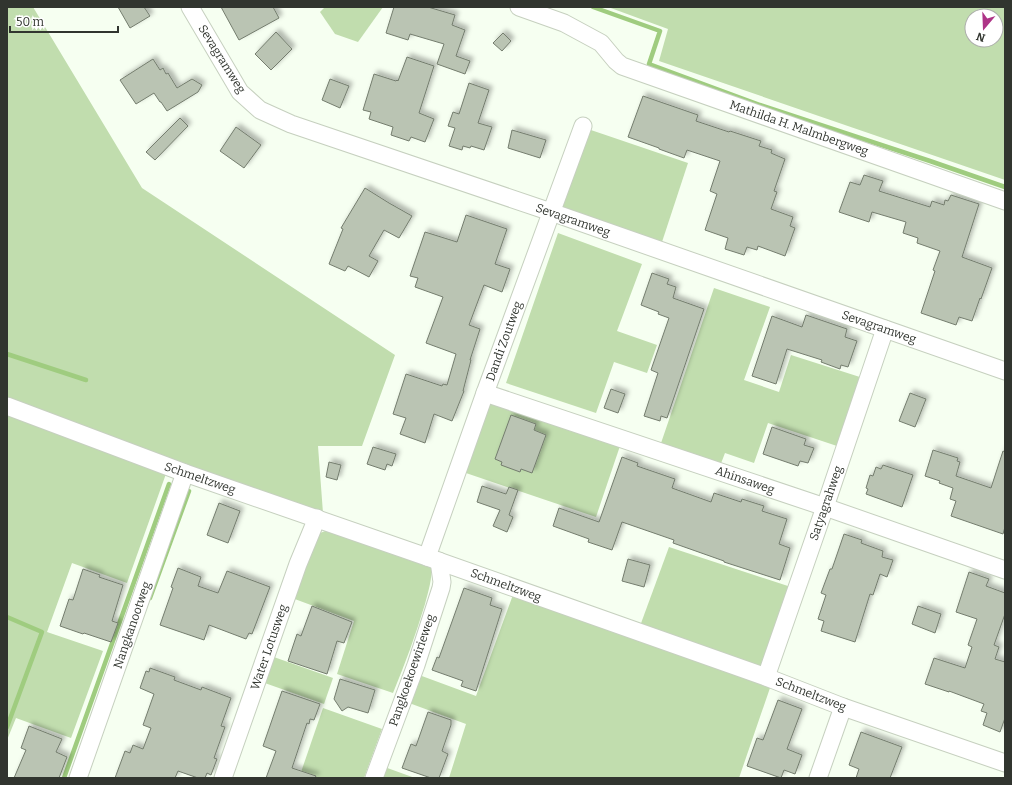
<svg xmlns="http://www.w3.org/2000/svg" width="1012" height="785" viewBox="0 0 1012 785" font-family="Bitter,serif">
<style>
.green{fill:#c1ddae;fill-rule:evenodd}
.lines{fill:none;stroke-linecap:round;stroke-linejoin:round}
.stream{stroke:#9fcc7f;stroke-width:4.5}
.building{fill:#bac4b3;stroke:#747d6e;filter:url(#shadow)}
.minor-casing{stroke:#c6d0bf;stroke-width:19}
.minor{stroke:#fff;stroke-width:17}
.labels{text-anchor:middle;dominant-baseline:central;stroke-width:3;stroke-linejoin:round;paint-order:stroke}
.street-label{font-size:12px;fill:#31352f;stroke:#fff}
</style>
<defs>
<filter id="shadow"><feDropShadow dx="3.5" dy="-3.5" stdDeviation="2" flood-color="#0004"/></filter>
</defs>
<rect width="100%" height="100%" fill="#f6fff1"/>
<g class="green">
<path d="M7 7H33L142 188 395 355 362 446H318L323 513 7 401Z"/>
<path d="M325 7H383L358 42 335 34 320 12Z"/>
<path d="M608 7H1005V180L659 61 668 29ZM972 16H996V40H972Z"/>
<path d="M585 128 688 163 661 245 563 208 559 203Z"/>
<path d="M558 233 642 264 617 331 657 345 647 373 614 362 596 413 506 383Z"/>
<path d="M714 288 770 307 744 380 779 392 791 355 863 378 840 447 768 423 754 463 725 453 720 466 660 446Z"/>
<path d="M490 403 621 443 596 517 463 472Z"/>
<path d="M7 413 167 471 127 583 72 563 47 632 103 651 71 738 16 718 7 740Z"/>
<path d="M328 530 431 564C433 578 428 592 425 604 416 634 405 664 393 693L337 674 354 621 292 598 320 533Z"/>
<path d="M669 547 791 587 763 664 757 667 640 626Z"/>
<path d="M514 592 771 685 739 778H449L466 724 401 700 411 672 476 696Z"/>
<path d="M271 656 333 678 324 704 262 682Z"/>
<path d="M323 708 382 729 364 778H299Z"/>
<path d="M379 765 415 778H374Z"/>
</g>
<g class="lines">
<g class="stream">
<path d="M593 7 660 31 649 64 760 105 930 161 1005 187"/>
<path d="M7 354 86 380"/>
<path d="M150 598 189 491"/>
<path d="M7 617 42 632 7 727"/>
<path d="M64 778 169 484"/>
</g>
</g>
<g class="building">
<path d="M118 7H144L150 16 130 28Z"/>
<path d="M221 7H273L279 18 239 40Z"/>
<path d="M394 7H428L455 15 452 25 465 30 456 56 470 61 465 74 437 64 444 44 410 34 408 40 386 33Z"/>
<path d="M276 32 292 49 271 70 255 54Z"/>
<path d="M503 33 511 41 502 51 493 43Z"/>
<path d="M407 57 434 66 419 113 434 119 425 142 411 137 409 141 391 135 393 127 369 119 371 112 363 110 374 74 396 81 397 80 398 81Z"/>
<path d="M153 59 160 70 163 68 166 74 168 73 177 88 192 79 202 85 198 92 167 111 161 102H160L154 93 136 104 120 80Z"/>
<path d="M330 79 349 86 340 108 322 100Z"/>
<path d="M469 83 489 90 478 123 492 127 484 150 471 146 470 148 463 146 462 150 449 146 455 128 448 126 453 112 459 114Z"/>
<path d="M643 96 698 115 696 121 729 132 730 131 761 141 759 146 772 150 771 153 785 159 774 191 777 192 771 209 793 217 790 226 795 228 785 256 758 246 757 250 747 247 744 255 725 249 728 238 705 230 717 194 710 191 720 161 687 150 684 158 659 149V148L628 137Z"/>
<path d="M180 118 188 126 155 160 146 152Z"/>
<path d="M236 127 261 145 244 168 220 151Z"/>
<path d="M512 130 546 140 540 158 508 148Z"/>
<path d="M864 175 883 181 879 191 930 207 932 201 944 205 945 200 948 201 951 195 979 204 962 257 992 268 981 299 980 298 972 321 959 317 956 325 921 313 935 271 933 270 940 251 917 243 918 238 903 233 906 222 872 212 869 222 839 212 850 182 860 185Z"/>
<path d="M365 188 389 203 412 216 399 238 384 230 369 256 378 261 369 277 348 266 345 271 329 264 343 229 341 228Z"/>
<path d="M466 215 507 229 495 264 510 269 502 292 484 285 469 325 480 329 470 360H471L463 391H464L452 421 434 414 425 443 400 434 406 418 393 414 406 374 442 386 443 384 447 385 456 354 426 343 443 297 415 287 418 278 410 276 425 232 457 242Z"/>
<path d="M652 273 669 279 667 284 676 287 673 298 704 309 667 418 661 416 660 421 644 416 658 373 651 370 669 318 658 314 659 312 641 305Z"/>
<path d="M806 315 847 329 845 337 857 341 848 367 841 365 840 369 821 362 822 360 787 349 776 384 752 376 772 316 802 327Z"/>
<path d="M611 389 625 394 618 413 604 408Z"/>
<path d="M910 393 926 399 915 427 899 421Z"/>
<path d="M511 415 536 424 534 430 546 435 532 473 521 469 520 472 501 465 502 462 495 459Z"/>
<path d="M772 427 806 439 804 445 814 448 808 463 800 461 798 466 763 454Z"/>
<path d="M373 447 396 454 392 466 387 464 385 470 367 464Z"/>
<path d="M933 450 958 458 957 461 960 462 956 476 991 488 1003 451 1005 452V527L1003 534 951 516 956 501 950 499 953 488 939 483 940 481 925 476Z"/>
<path d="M622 457 638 463 637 466 675 479 672 488 711 502 714 493 741 502 742 499 764 506 762 511 787 519 779 544 790 548 780 580 724 562V561L673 543 674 540 622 522 612 550 588 542 589 539 553 526 559 508 599 522Z"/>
<path d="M329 462 341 465 337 480 326 477Z"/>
<path d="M883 465 913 475 902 507 866 494 868 489 866 488 870 475 873 476 876 467 881 469Z"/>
<path d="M482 486 506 494 509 487 518 490 509 515 513 517 507 532 493 526 500 510 477 502Z"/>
<path d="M219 503 240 511 228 543 207 535Z"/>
<path d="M844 534 862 540 861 543 883 551 882 557 893 560 887 577 880 574 873 595 870 594 855 642 821 631 824 621 818 619 826 595 821 593 830 569H832Z"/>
<path d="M628 559 650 565 644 587 622 581Z"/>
<path d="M178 568 201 577 198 586 218 593 227 571 270 587 252 634 249 633 246 639 209 625 204 640 160 625 173 588 171 587Z"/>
<path d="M83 569 100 575 99 577 123 585 112 621 118 623 111 642 84 633 83 634 60 626 69 599 73 600Z"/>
<path d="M969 572 989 579 986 586 1005 593V614L994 645 999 647 995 659 1005 662V718L1000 732 983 725 987 713 981 711 984 704 949 691V692L925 684 934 658 965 668 972 647 968 645 977 619 956 612Z"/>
<path d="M464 588 492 598 490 605 502 609 476 691 461 686 463 681 432 670 437 657 439 658Z"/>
<path d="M312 606 352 622 344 643 337 641 327 674 288 661 297 634 301 636Z"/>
<path d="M918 606 941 614 935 633 912 624Z"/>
<path d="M150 668 175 677 174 680 201 690 202 687 231 698 221 726 225 727 214 758 217 759 211 775 207 773 205 778H198L178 771 175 778H115L125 751 130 753 133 745 143 749 151 728 143 725 154 694 140 688 146 671 149 672Z"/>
<path d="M340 679 375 690 368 713 348 707 342 711 334 699Z"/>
<path d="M282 691 320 704 314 720 310 719 309 724 307 723 292 768 316 776 315 778H266L276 751 263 746Z"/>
<path d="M778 700 802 709 787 749 802 755 795 774 784 770 781 778 747 766 757 738 763 740Z"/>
<path d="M428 712 451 720V725L442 751 448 754 439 778H431L402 768 411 744 416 746Z"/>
<path d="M29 726 62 739 56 752 67 757 59 778H14L26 750 21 748Z"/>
<path d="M861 732 902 747 890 778H856L859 769 849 765Z"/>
</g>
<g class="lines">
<g class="minor-casing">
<g id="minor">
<path d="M190 7 240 92 260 110 291 124 551 212 1005 371"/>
<path d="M519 7 564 23 601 43 616 61 622 66 1005 201"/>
<path d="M485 393 825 507 1005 570"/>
<path d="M7 406 185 473 427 557 766 677 843 707 1005 763"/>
<path d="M427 557 485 393 583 126"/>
<path d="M766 677 825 507 885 329"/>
<path d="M78 778 185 473"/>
<path d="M223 778 298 564 317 518"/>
<path d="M374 778 416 665 441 588 442 582 439 561"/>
<path d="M818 778 843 707"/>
</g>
</g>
<use href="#minor" class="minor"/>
</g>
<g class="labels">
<g class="street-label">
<text transform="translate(222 59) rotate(58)">Sevagramweg</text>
<text transform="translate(799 128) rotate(19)">Mathilda H. Malmbergweg</text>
<text transform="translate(573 220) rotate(19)">Sevagramweg</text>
<text transform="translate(879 327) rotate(19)">Sevagramweg</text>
<text transform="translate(504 341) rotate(-70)">Dandi Zoutweg</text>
<text transform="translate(200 478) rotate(19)">Schmeltzweg</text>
<text transform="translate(745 480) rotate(19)">Ahinsaweg</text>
<text transform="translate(826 503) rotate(-71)">Satyagrahweg</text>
<text transform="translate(506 585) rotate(20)">Schmeltzweg</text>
<text transform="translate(132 625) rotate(-71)">Nangkanootweg</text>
<text transform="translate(269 647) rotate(-71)">Water Lotusweg</text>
<text transform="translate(412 670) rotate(-71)">Pangkoekoewirieweg</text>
<text transform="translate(811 694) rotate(21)">Schmeltzweg</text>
</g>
</g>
<rect width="1012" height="785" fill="none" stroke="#31352f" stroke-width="16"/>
<g transform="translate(984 28) rotate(199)"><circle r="19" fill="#ffffff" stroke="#adaeac"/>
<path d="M0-3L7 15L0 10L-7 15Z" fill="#ae3487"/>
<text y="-6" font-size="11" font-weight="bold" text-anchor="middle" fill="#31352f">N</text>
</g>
<path d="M10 26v6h108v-6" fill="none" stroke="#31352f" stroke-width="2"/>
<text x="16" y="26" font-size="12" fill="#31352f" stroke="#ffffff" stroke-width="3" paint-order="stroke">50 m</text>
</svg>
